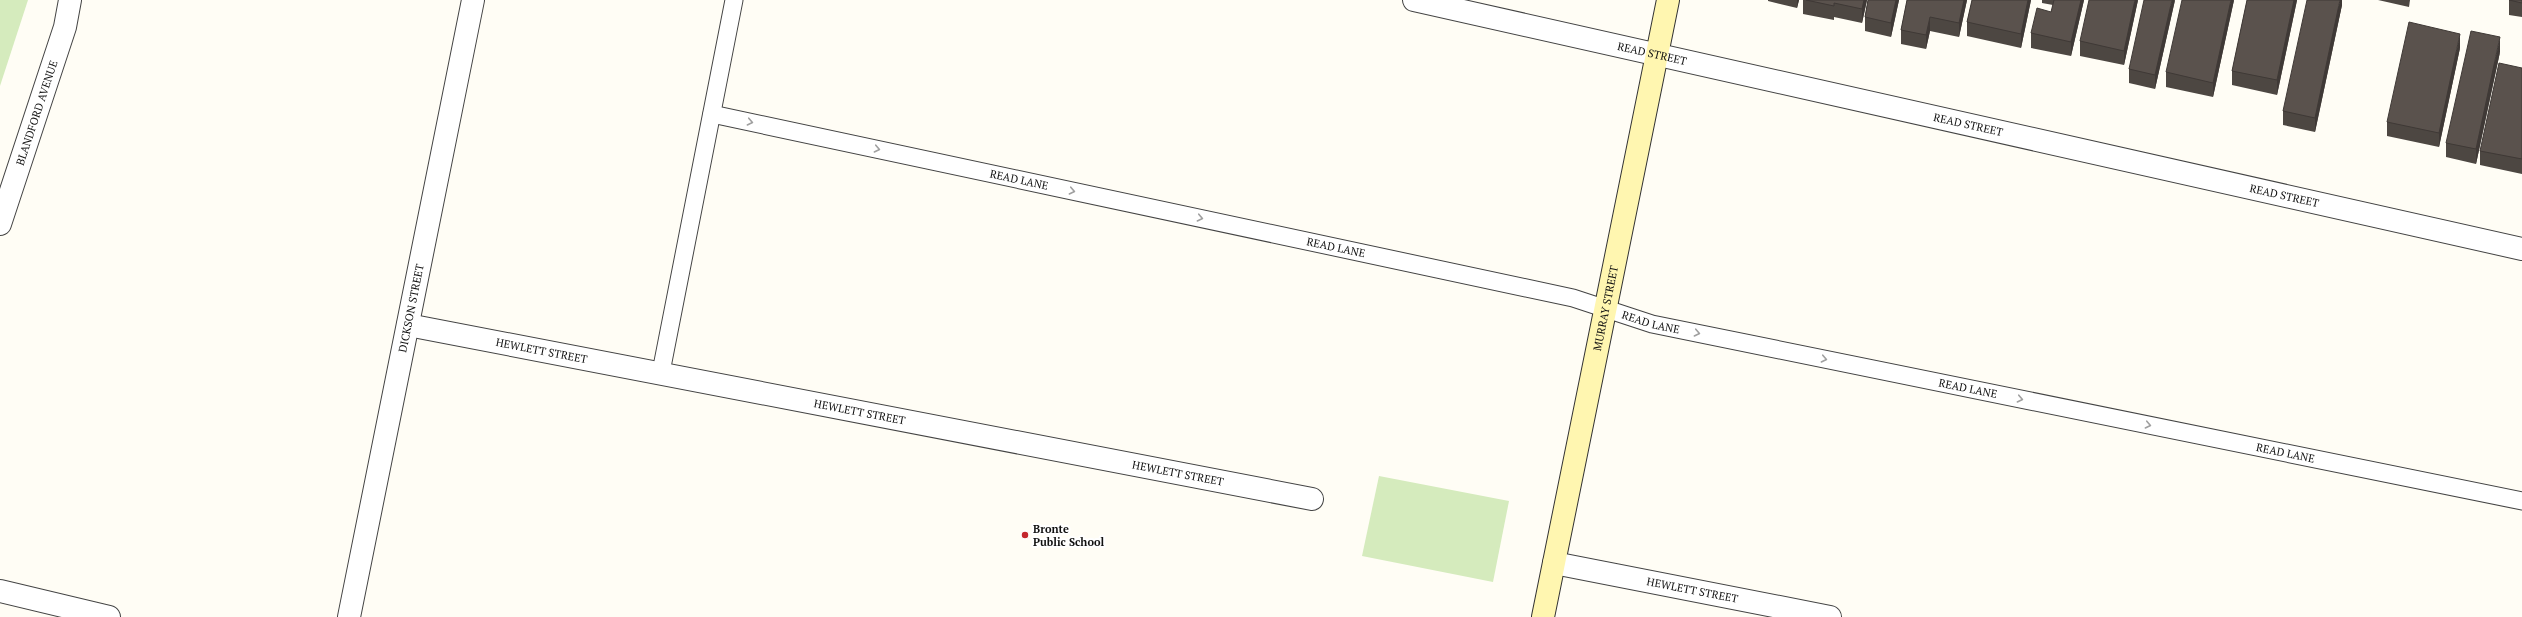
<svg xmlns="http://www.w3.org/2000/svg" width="2522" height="617" viewBox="0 0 2522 617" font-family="'PT Serif',serif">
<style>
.green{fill:#d5ebbd}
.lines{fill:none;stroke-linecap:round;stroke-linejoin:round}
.service-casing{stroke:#444;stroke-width:19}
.minor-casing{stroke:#444;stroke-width:24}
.tertiary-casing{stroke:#444;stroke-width:24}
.secondary-casing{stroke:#333;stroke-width:24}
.service{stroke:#fff;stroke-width:17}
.minor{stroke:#fff;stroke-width:22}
.tertiary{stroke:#fff;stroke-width:22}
.secondary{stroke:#fff6b0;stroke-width:22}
.wall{fill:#4d4742}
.shaded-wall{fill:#3f3936}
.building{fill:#5a524d;stroke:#3f3936}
.oneway{stroke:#a0a0a0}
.poi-dot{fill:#c4262e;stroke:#fff;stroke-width:1.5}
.labels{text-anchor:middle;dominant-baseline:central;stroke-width:4;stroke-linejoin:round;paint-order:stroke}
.street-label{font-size:11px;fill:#111;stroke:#fff}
.poi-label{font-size:11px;font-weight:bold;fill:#111;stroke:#fff;text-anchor:start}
</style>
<rect width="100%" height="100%" fill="#fffdf5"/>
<g class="green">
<path d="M0 0H28L0 86Z"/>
<path d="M1379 476 1509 501 1493 582 1362 556Z"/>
</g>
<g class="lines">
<g class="service-casing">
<g id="service">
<path id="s1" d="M712 114 1573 298 1652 324 2522 501"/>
<path d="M661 372 734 0"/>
</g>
</g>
<g class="minor-casing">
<g id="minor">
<path id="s2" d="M1414 0 2522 249"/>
<path id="s3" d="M0 224 65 27 70 0"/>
<path id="s4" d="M408 325 1312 499"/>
<path d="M0 591 109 617"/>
<path id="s5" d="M349 617 473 0"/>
</g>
</g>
<g class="tertiary-casing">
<g id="tertiary">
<path id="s6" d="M1554 563 1830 617"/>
</g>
</g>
<g class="secondary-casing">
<g id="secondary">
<path id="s7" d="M1543 617 1668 0"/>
</g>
</g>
<use href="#service" class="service"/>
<use href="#minor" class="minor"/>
<use href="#tertiary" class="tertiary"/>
<use href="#secondary" class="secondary"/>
</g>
<g class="wall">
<path d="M1768 0H1799L1797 8 1768 1Z"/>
<path d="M1803 0H1867L1862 23 1834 17V20L1803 14Z"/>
<path d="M1868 0H1899L1891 37 1865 31V17Z"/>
<path d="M1907 0H1967L1959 37 1930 31 1926 49 1901 44V30Z"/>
<path d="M1972 0H2031L2021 48 1967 36V22Z"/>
<path d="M2042 0H2084L2071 56 2031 48V33L2051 12 2053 5 2042 3Z"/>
<path d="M2138 0 2124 65 2080 56V41Z"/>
<path d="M2175 0 2155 89 2129 83V69Z"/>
<path d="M2234 0 2213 97 2166 87V72Z"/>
<path d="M2247 0H2297L2277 95 2232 85V71Z"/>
<path d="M2342 0V5L2315 132 2283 125V111Z"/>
<path d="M2378 0H2410L2409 7Z"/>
<path d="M2509 0H2522V17L2509 15Z"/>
<path d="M2460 48 2439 147 2387 136V122Z"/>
<path d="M2500 52 2476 164 2446 157V143Z"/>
<path d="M2522 68V174L2480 165V151Z"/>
</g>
<g class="shaded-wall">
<path d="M1797 0H1799L1797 8Z"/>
<path d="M1864 0H1867L1862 23V9Z"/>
<path d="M1896 0H1899L1891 37V23Z"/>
<path d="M1964 0H1967L1959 37V23Z"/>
<path d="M2028 0H2031L2021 48V34Z"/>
<path d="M2081 0H2084L2071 56V42Z"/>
<path d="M2135 0H2138L2124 65V51Z"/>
<path d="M2172 0H2175L2155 89V75Z"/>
<path d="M2231 0H2234L2213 97V83Z"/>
<path d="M2294 0H2297L2277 95V80Z"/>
<path d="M2340 0H2342V5L2315 132V118Z"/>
<path d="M1930 17V31L1926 49V35Z"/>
<path d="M2460 34V48L2439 147V133Z"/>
<path d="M2500 37V52L2476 164V149Z"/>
</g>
<g class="building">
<path d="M1806 0H1864L1862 9 1834 3V6Z"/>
<path d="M1868 0H1896L1891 23 1865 17Z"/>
<path d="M1907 0H1964L1959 23 1930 17 1926 35 1901 30Z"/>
<path d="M1972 0H2028L2021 34 1967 22Z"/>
<path d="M2054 0H2081L2071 42 2031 33 2037 8 2051 12Z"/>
<path d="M2089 0H2135L2124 51 2080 41Z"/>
<path d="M2144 0H2172L2155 75 2129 69Z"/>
<path d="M2182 0H2231L2213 83 2166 72Z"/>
<path d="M2247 0H2294L2277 80 2232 71Z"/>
<path d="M2307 0H2340L2315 118 2283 111Z"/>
<path d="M2509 0H2522V3Z"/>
<path d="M2409 22 2460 34 2439 133 2387 122Z"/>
<path d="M2471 31 2500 37 2476 149 2446 143Z"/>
<path d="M2499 63 2522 68V159L2480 151Z"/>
</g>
<defs><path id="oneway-chevron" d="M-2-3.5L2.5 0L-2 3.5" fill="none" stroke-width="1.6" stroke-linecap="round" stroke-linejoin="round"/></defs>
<g class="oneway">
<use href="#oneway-chevron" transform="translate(750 122) rotate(12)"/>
<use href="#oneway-chevron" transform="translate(877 149) rotate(12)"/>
<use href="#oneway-chevron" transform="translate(1072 191) rotate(12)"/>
<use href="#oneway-chevron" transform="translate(1200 218) rotate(12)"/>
<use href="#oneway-chevron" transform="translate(1697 333) rotate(12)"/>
<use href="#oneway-chevron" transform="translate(1824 359) rotate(12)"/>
<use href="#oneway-chevron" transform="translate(2020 399) rotate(12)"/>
<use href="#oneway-chevron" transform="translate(2148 425) rotate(12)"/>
</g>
<circle class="poi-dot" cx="1025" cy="535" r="4"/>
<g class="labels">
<g class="street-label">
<text stroke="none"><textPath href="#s2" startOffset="244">READ STREET</textPath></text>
<text stroke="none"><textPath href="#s3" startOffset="117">BLANDFORD AVENUE</textPath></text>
<text stroke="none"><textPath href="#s2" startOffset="568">READ STREET</textPath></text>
<text stroke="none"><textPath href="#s1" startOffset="314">READ LANE</textPath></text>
<text stroke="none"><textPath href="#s2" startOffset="892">READ STREET</textPath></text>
<text stroke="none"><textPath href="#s1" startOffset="638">READ LANE</textPath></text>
<text stroke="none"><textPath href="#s5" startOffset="315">DICKSON STREET</textPath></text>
<text stroke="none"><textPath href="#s7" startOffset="315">MURRAY STREET</textPath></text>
<text stroke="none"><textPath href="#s1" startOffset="962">READ LANE</textPath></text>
<text stroke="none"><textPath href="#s4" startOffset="136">HEWLETT STREET</textPath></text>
<text stroke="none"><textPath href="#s1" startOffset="1286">READ LANE</textPath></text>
<text stroke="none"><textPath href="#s4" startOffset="460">HEWLETT STREET</textPath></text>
<text stroke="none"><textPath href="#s1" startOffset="1610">READ LANE</textPath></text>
<text stroke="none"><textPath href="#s4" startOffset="784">HEWLETT STREET</textPath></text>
<text stroke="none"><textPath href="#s6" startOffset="141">HEWLETT STREET</textPath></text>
</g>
<g class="poi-label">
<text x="1033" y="529">Bronte<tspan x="1033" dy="13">Public School</tspan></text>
</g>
</g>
</svg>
